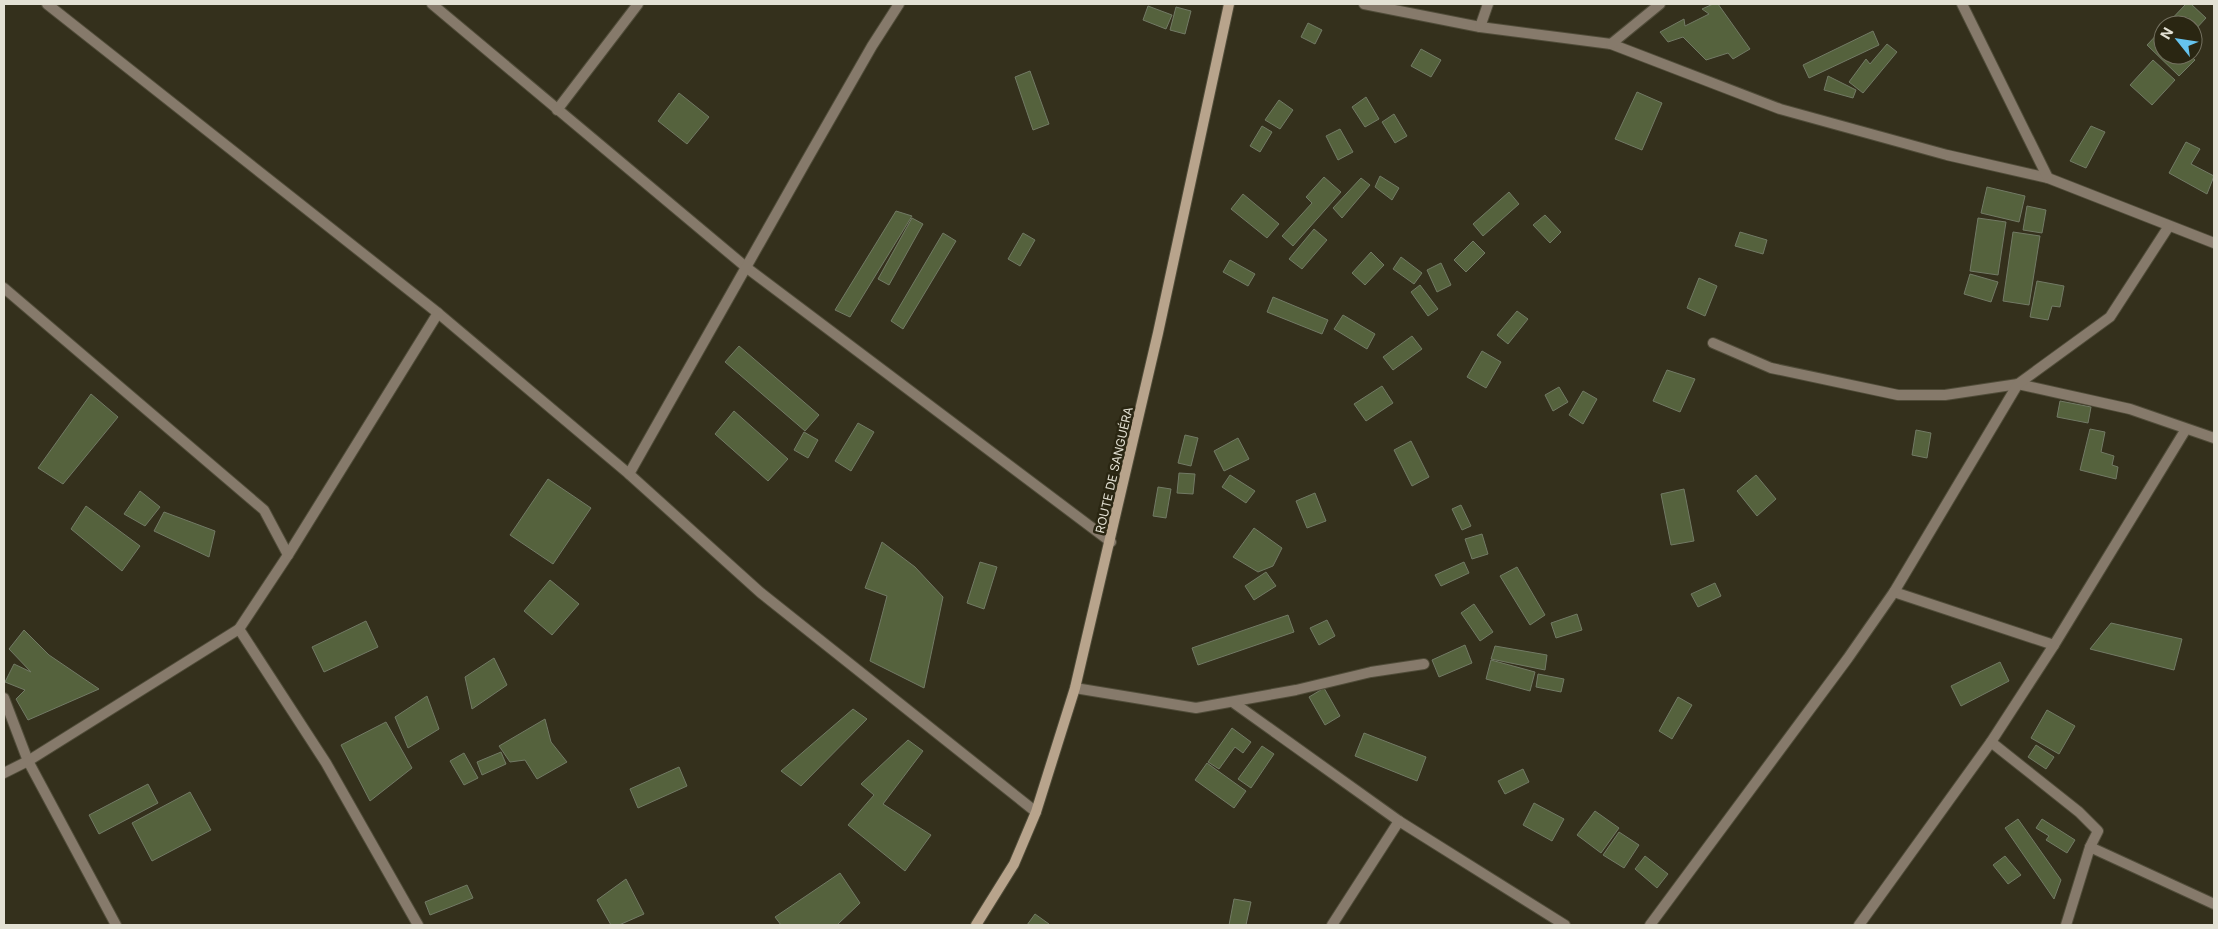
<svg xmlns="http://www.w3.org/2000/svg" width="2218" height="929" viewBox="0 0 2218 929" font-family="Inter,sans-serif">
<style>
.building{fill:#55623d;stroke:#727a65}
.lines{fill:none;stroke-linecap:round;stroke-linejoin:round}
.street-casing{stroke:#504c39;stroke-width:12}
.secondary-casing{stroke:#504c39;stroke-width:12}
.street{stroke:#867a6b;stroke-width:10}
.secondary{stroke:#b8a48c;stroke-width:10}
.labels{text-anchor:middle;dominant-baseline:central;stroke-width:5;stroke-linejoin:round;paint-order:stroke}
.street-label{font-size:12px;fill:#e3e1d4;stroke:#2a2612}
</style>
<rect width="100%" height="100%" fill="#34301c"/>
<g class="building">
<path d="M1713 4H1718L1750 49 1733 59 1728 53 1706 60 1683 37 1668 42 1660 32 1684 19 1685 26 1709 14 1702 9Z"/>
<path d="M2186 4H2191L2206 18 2193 32V25H2166Z"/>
<path d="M1148 6 1172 15 1166 29 1143 20Z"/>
<path d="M1176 7 1191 11 1185 34 1170 30Z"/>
<path d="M1308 23 1322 30 1315 44 1301 37Z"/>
<path d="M2163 28V55H2190L2195 60 2179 76 2147 45Z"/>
<path d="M1873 31 1879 45 1809 78 1803 65Z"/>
<path d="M1887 44 1897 52 1863 93 1849 82 1866 59 1870 64Z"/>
<path d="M1421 49 1441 60 1431 77 1411 66Z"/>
<path d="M2153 60 2175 80 2152 105 2130 85Z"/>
<path d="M1030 71 1049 124 1033 130 1015 77Z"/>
<path d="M1828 76 1856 90 1853 98 1824 90Z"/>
<path d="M1637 92 1662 103 1642 150 1615 139Z"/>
<path d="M679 93 709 117 687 144 658 121Z"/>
<path d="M1366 97 1379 119 1365 127 1352 107Z"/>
<path d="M1279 100 1293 110 1280 129 1265 120Z"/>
<path d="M1394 114 1407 136 1395 143 1382 122Z"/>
<path d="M1262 126 1272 132 1260 152 1250 146Z"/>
<path d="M2091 126 2105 132 2086 168 2070 161Z"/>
<path d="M1340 129 1353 152 1338 160 1326 136Z"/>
<path d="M2186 142 2200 149 2191 164 2214 176 2207 194 2169 173Z"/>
<path d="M1380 176 1399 188 1392 200 1375 187Z"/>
<path d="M1324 177 1341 192 1293 246 1282 236 1312 203 1306 197Z"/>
<path d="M1361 178 1370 185 1342 218 1333 208Z"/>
<path d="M1987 187 2025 196 2019 222 1981 213Z"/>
<path d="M1509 192 1519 204 1483 236 1473 224Z"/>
<path d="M1243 194 1279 224 1267 238 1231 209Z"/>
<path d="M2027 206 2046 210 2042 233 2023 230Z"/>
<path d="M896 211 912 216 850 317 835 310Z"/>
<path d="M1545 215 1561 232 1550 243 1533 225Z"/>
<path d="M912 218 923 224 889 285 878 279Z"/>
<path d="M1978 218 2006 222 1998 275 1970 271Z"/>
<path d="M1314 229 1327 240 1302 269 1289 259Z"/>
<path d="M1740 232 1767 240 1763 254 1735 246Z"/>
<path d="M2013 232 2040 236 2029 305 2003 301Z"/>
<path d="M943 233 956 241 903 329 891 321Z"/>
<path d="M1023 233 1035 240 1020 266 1008 259Z"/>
<path d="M1473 241 1485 253 1466 272 1454 260Z"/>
<path d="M1371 252 1384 265 1365 285 1352 273Z"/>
<path d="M1401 257 1422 273 1414 284 1393 269Z"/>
<path d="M1230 260 1255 274 1248 286 1223 272Z"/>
<path d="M1441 263 1451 285 1437 292 1427 270Z"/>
<path d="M1970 274 1998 282 1991 302 1964 294Z"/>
<path d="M1699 278 1717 286 1705 316 1687 308Z"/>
<path d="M2037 281 2064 286 2060 307 2052 306 2048 320 2030 317Z"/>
<path d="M1420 285 1438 309 1428 316 1411 292Z"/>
<path d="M1273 297 1328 320 1322 334 1267 312Z"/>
<path d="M1517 311 1528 319 1508 344 1497 335Z"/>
<path d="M1343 315 1375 334 1367 349 1334 329Z"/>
<path d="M1412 336 1422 349 1393 370 1383 357Z"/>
<path d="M739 346 819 415 805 431 725 362Z"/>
<path d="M1482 351 1501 362 1486 388 1467 377Z"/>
<path d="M1667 370 1695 379 1680 412 1653 401Z"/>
<path d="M1382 386 1393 403 1366 421 1354 404Z"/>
<path d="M1559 387 1568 402 1553 411 1545 395Z"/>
<path d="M1583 391 1597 399 1583 424 1569 415Z"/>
<path d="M91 394 118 417 63 484 38 468Z"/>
<path d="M2060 401 2091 407 2088 423 2057 417Z"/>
<path d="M734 411 788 459 768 481 715 434Z"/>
<path d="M858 423 874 432 851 471 835 461Z"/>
<path d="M2090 429 2105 432 2101 452 2114 456 2112 465 2118 467 2116 479 2080 470Z"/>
<path d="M1916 430 1931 433 1927 458 1912 455Z"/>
<path d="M804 432 818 440 808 458 794 450Z"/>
<path d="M1185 435 1198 438 1191 466 1178 463Z"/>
<path d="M1238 438 1249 459 1224 471 1214 451Z"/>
<path d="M1411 441 1429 477 1412 486 1394 450Z"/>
<path d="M1179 473 1195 474 1193 494 1177 493Z"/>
<path d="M1230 475 1255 491 1246 503 1222 487Z"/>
<path d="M1756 475 1776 499 1757 516 1737 491Z"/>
<path d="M548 479 591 508 553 564 510 535Z"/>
<path d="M1158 487 1171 489 1166 518 1153 516Z"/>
<path d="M1684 489 1694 541 1671 545 1661 494Z"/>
<path d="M140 491 160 507 145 526 124 514Z"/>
<path d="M1315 493 1326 521 1307 528 1296 501Z"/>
<path d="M1461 505 1471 526 1462 530 1452 509Z"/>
<path d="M86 506 140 546 122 571 71 529Z"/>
<path d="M164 512 215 531 209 557 154 531Z"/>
<path d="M1254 528 1282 548 1273 566 1258 572 1233 557Z"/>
<path d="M1482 534 1488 554 1472 559 1465 539Z"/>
<path d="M882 542 915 567 943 597 924 688 870 661 887 596 865 588Z"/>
<path d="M980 562 997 567 984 609 967 603Z"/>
<path d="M1464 562 1469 573 1441 586 1435 575Z"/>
<path d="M1517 567 1545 615 1530 625 1500 576Z"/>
<path d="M1266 572 1276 586 1254 600 1245 586Z"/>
<path d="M550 580 579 604 552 635 524 611Z"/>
<path d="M1715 583 1721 596 1698 607 1691 594Z"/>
<path d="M1474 604 1493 632 1480 641 1461 613Z"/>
<path d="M1577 614 1582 630 1556 638 1551 623Z"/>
<path d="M1288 615 1294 632 1198 665 1192 648Z"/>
<path d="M1327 620 1335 636 1319 645 1310 628Z"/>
<path d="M366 621 378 647 324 672 312 647Z"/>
<path d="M2111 623 2182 639 2174 670 2090 649Z"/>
<path d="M24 630 49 655 99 689 28 720 16 699 25 690 5 682 14 664 31 672 9 649Z"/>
<path d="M1465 645 1472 663 1439 677 1432 660Z"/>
<path d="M1495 646 1547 655 1545 670 1491 659Z"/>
<path d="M494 658 507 685 472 709 465 677Z"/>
<path d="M1491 660 1535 672 1530 691 1486 679Z"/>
<path d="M2000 662 2009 681 1961 706 1951 686Z"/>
<path d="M1538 674 1564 679 1561 692 1536 687Z"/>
<path d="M1324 688 1340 716 1325 725 1309 697Z"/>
<path d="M427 696 439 729 408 748 395 717Z"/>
<path d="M1678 697 1692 705 1672 739 1659 731Z"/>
<path d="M853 709 867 719 801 786 781 771Z"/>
<path d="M2047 710 2075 726 2059 754 2031 738Z"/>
<path d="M545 719 551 742 567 762 537 779 525 760 510 762 499 746Z"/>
<path d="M386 722 412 768 370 801 341 745Z"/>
<path d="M1232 728 1251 742 1243 753 1235 747 1219 769 1208 762Z"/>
<path d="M1364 733 1426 757 1417 781 1355 756Z"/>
<path d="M908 740 923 751 883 804 931 835 905 871 848 825 874 795 861 784Z"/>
<path d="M2036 745 2054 757 2046 769 2028 757Z"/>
<path d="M1262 746 1274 754 1251 788 1238 779Z"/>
<path d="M501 752 506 764 482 775 477 762Z"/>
<path d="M464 753 478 778 464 785 450 761Z"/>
<path d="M1207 763 1246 791 1234 808 1195 780Z"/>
<path d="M679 767 687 786 638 808 630 789Z"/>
<path d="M1523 769 1529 782 1505 794 1498 781Z"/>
<path d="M148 784 158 803 99 834 89 815Z"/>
<path d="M190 792 211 830 152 861 132 823Z"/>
<path d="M1534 803 1564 819 1552 841 1523 825Z"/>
<path d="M1595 811 1619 828 1601 853 1577 835Z"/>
<path d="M2018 819 2061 880 2054 899 2005 828Z"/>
<path d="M2042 819 2075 840 2067 853 2046 840 2049 836 2036 828Z"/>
<path d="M1619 832 1639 845 1624 868 1603 855Z"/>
<path d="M1645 856 1668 874 1657 888 1635 869Z"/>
<path d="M2005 856 2021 875 2008 884 1993 865Z"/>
<path d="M840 873 860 903 837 925H781L775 917Z"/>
<path d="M626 879 644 914 619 925H611L597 900Z"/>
<path d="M467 885 473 898 430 915 425 902Z"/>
<path d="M1234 899 1251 902 1246 925H1229Z"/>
<path d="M1035 914 1049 924 1048 925H1027Z"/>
</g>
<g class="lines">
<g class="street-casing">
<g id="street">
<path d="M47 4 438 313 629 474 761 593 1036 812"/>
<path d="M432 4 747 268 1111 542"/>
<path d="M1364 4 1480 27 1611 44 1780 109 1947 155 2048 178 2214 243"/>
<path d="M1962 4 2048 178"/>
<path d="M1480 27 1488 4"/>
<path d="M1611 44 1660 4"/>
<path d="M557 110 638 4"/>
<path d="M4 288 264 510 288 555 239 629 326 763 418 925"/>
<path d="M1713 343 1771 368 1898 395H1945L2018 384 2130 409 2214 438"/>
<path d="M629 474 805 163 872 46 899 4"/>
<path d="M288 555 438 313"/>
<path d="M1894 592 2054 645"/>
<path d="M1075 688 1196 708 1296 690 1371 672 1424 664"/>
<path d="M4 698 28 761 116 925"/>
<path d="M1234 703 1399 821 1565 925"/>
<path d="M1991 742 2079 812 2098 831 2090 847 2066 925"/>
<path d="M4 773 28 761 239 629"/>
<path d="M2090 847 2214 904"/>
<path d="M1332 925 1399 821"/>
<path d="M1650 925 1848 658 1894 592 2018 384 2110 317 2169 226"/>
<path d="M1859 925 1991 742 2054 645 2186 429"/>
</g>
</g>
<g class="secondary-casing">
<path id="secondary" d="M976 925 1014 864 1036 812 1075 688 1158 333 1229 4"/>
</g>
<use href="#street" class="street"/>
<use href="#secondary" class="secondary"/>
</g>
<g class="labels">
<g class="street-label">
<text transform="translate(1114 470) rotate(-77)">ROUTE DE SANGUÉRA</text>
</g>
</g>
<rect width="2218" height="929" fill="none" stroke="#e3e1d4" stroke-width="10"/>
<g transform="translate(2178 40) rotate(300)"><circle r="24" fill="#2a2612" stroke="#747160"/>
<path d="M0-4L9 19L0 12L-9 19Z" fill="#66c4ef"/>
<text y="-8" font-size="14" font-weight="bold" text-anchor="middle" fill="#e3e1d4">N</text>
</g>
</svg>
